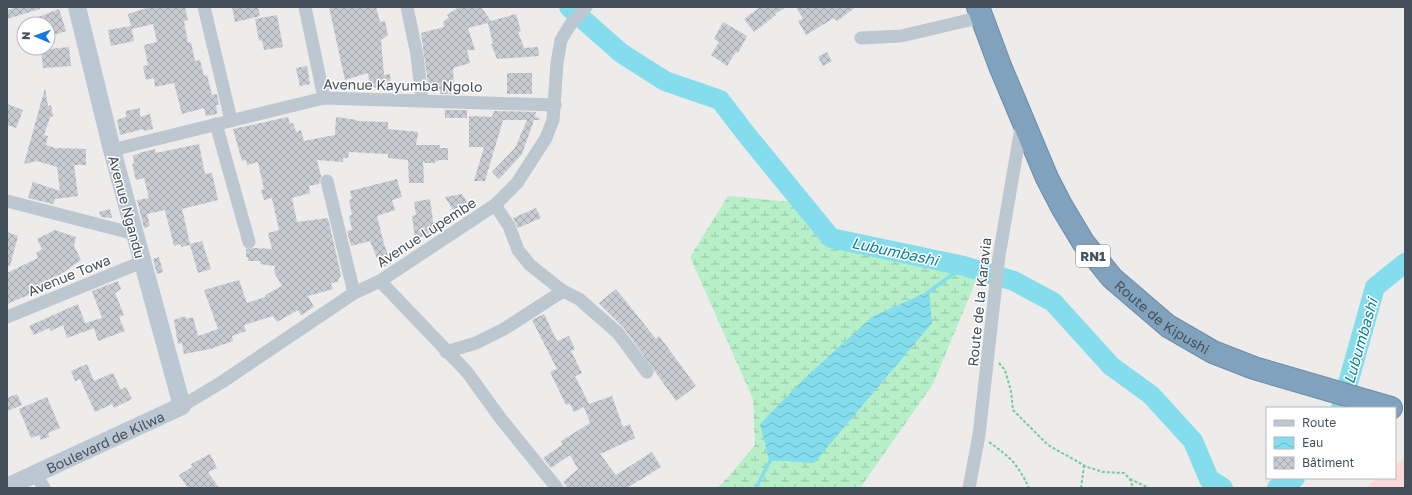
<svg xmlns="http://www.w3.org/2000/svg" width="1412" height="495" viewBox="0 0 1412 495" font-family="'Golos Text',sans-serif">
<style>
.medical{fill:#fbd9d9}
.wetland{fill:url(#wetland-marsh)}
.water{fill:url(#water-waves)}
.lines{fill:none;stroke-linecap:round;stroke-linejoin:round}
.stream{stroke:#83dded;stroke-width:3.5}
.river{stroke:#83dded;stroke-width:20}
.building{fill:url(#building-cross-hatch)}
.highway-casing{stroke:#6c8da8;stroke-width:24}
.path{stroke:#6fcd98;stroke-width:2;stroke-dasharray:3 2;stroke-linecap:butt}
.street{stroke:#bcc7cf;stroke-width:13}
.secondary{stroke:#bbc8d3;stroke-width:18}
.highway{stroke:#81a2bc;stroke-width:22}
.labels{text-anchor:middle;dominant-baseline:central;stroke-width:3;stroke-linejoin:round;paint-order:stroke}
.shield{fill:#fff;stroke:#7c848b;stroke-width:1}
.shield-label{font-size:13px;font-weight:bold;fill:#445059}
.street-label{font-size:14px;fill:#445059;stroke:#fff}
.water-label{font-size:15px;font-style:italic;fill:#0a8297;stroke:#fff}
</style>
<defs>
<pattern id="wetland-marsh" width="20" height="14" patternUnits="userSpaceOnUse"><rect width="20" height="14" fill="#b7efc9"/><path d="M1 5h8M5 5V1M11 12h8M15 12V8" fill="none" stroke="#96c4a6"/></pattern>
<pattern id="water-waves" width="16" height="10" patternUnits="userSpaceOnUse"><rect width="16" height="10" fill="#83dded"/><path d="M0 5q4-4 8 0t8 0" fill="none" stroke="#6db6c3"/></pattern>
<pattern id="building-cross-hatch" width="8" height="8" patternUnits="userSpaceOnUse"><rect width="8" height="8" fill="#c8cbd1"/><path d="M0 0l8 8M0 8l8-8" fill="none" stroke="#a4a7ad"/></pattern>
</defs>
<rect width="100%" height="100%" fill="#eeebeb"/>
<path class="medical" d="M1405 457V488H1365L1378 478H1395V465Z"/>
<path class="wetland" d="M728 196 793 202 828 239 912 255 978 276 933 384 860 488H717L730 475 755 445 753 399 690 257Z"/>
<path class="water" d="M929 291 932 323 814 463 769 460 760 424 807 376 872 317Z"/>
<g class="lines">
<g class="stream">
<path d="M927 293 964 266"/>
<path d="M756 488 772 457"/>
</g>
<g class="river">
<path d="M569 7 621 53 665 81 720 100 746 134 831 238 964 266 1014 281 1053 302 1111 366 1151 395 1193 441 1209 479 1223 488"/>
<path d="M1341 408 1375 287 1405 263"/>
<path d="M1277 488 1295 478"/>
</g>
</g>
<g class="building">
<path d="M17 7H40V9L7 19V10Z"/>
<path d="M150 7H185L188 20 184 21 188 43 191 42 195 61 200 60 204 76 207 75 212 95 217 94 219 105H216L217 114 206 116 204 108 182 114 174 83 155 87 154 78 146 80 143 66 148 65 144 45 157 42 153 24 132 29 131 26 134 41 111 46 108 30 131 26 128 14Z"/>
<path d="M232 7H258L260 16 235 22Z"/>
<path d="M329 7H376L380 22 385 21 388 35 381 40 384 75 390 74 391 86 370 88 368 73 345 80Z"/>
<path d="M459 7H481L491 21 516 14 521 31 518 32 524 48 538 47 539 56 497 59 491 44H493L488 23 468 28 475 50H467L470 63 453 68 454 88H451L452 94H440V89L429 90 421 33 444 27 443 22 449 17 447 15Z"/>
<path d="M760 7H786L775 14 776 15 754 32 744 19Z"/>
<path d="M796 7H856L837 21 834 18 806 35 798 21 803 19Z"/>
<path d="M59 9 66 31 48 37V24H40L38 17Z"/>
<path d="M277 15 283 47 264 50 262 40 259 41 255 19Z"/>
<path d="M723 22 747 36 738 53 736 52 727 66 711 55 719 42 714 39Z"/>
<path d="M69 47 71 66 43 68 41 50Z"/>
<path d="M827 52 832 61 823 66 818 57Z"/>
<path d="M307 66 310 84 300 86 296 68Z"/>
<rect x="507" y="73" width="25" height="21"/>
<path d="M45 88 48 106 51 105 53 116 50 117 44 135 48 136 46 145 55 148 86 149V165H74L78 196 55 199 53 204 28 198 33 182 60 191 57 167 37 161 24 164Z"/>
<path d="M7 104 23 110 16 128 7 125Z"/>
<path d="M140 108V117L150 114 153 129 144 131 143 129 120 135 117 120 126 117V111Z"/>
<rect x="445" y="110" width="22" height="8"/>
<path d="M494 111 536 112 535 116 541 120H534L522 154 499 179 492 172 515 148 527 120H503L485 181H474L484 147H469V116L492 117Z"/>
<path d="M288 117 290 124 293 123 296 132 301 130 304 141 335 135 336 117 357 120V121L388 122V129L418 132 416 145H440V148H448V160H439V161H435V163H425L423 160 424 183H409L408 160 388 158V154L349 152 348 158H343V162L317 160 321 176 319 184 309 186 310 193 292 198 297 222 328 218 341 275 337 282 331 283 333 289 308 296 314 307 301 315 298 310 277 322 273 316 244 325 246 331 232 336 233 341 210 349 184 354 182 343 178 344 174 320 185 316 186 319 193 317 198 336 218 329 204 290 239 280 247 303 265 297V295L282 286 274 272 275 266 260 264 261 261H248V257H246V249L254 248 272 249 268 233 279 230 272 198 264 200 261 190 264 189 258 162 247 165 246 160 242 161 233 129Z"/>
<path d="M199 144 205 174 212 173 218 200 182 209 190 244 202 241 211 269 198 273 190 245 181 247V244L174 246 165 210 147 214 150 226 144 228 137 200 149 198 144 178 136 180 132 164 134 163 133 155 139 154V153L155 149 156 153Z"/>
<path d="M397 179 402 197 392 200 395 210 377 216 384 244 391 264 381 268 370 241 351 246 347 231 352 230 349 216 352 215 349 200 352 199 350 191Z"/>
<path d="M462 194 467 202 453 210 445 197Z"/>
<path d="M430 199 435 235 415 238 412 216 416 215 414 202Z"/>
<path d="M536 208 541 218 518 228 513 218Z"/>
<path d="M110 209 112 218 101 217 99 212Z"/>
<path d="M55 230 76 237 74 246 81 260 61 274 47 280 50 286 7 304V273L38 258 36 253 42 249 37 239Z"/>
<path d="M7 232 18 236 10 266 7 265Z"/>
<path d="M159 257 163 272 157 274 153 259Z"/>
<path d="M118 281 121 289 115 293 124 315 119 317 125 331 98 341 94 328 67 338 63 325 51 331 49 328 34 335 29 326 78 304 85 323 102 318 92 291Z"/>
<path d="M616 289 656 339 659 336 696 386 676 401 624 328 599 303Z"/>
<path d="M544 314 557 341 569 336 575 349 571 351 582 373 575 376 589 404 612 396 623 427 630 424 635 438 600 454 616 475 652 452 661 467 627 488H568L563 482 578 469 570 455 551 468 543 458 563 444 561 441 590 423 584 407 574 412 570 404 566 405 550 372 557 369 532 320Z"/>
<path d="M87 364 94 381 113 373 121 390 126 387 132 399 114 408 112 404 95 412 80 379 75 381 71 371Z"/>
<path d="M17 394 22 405 7 411V398Z"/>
<path d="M47 397 60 428 48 433 49 437 41 440 39 435 31 438 19 409Z"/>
<path d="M210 454 217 468 208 472 219 488H188L179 475 192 467 191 464Z"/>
</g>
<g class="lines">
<g class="highway-casing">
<g id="highway">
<path id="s2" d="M978 7 1000 66 1047 178 1062 207 1083 242 1112 278 1168 326 1213 352 1254 368 1391 408"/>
</g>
</g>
<g class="path">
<path d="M999 363 1005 370 1011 391 1013 410 1048 445 1087 467 1103 472 1124 473 1130 479 1133 488"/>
<path d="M989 442C1011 458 1017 463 1029 488"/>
<path d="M1130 479 1149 488"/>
<path d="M1081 488 1084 465"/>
</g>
<g class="street">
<path d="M204 7 231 120"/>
<path d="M305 7 324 98"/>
<path d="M407 7 417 55 422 100"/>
<path d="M861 38 901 36 982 17"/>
<path d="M216 124 249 242"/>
<path d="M112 150 324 98 555 105"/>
<path d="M327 181 354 293"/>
<path d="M7 201 135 234"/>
<path d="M495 205 509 226 518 250 530 265 563 291 579 299 618 333 647 372"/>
<path d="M380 281 467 372 501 419 557 488"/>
<path d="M7 317 142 262"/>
<path d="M446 352 476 343 504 329 563 291"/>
<path d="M182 406 222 382 354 293 380 281 495 205 517 183 546 138 553 120 557 63 561 40 570 25 586 7"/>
<path d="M36 475 44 488"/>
<path d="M969 488 979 435 999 256 1022 122"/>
</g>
<path class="secondary" id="s1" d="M7 487 182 406 112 150 77 7"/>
<use href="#highway" class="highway"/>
</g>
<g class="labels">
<rect class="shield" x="1076" y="245" width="34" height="22" rx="3"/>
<g class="shield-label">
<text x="1093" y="256">RN1</text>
</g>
<g class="street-label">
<text transform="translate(403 85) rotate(1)">Avenue Kayumba Ngolo</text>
<text transform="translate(127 207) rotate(75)">Avenue Ngandu</text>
<text transform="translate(426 232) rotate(-33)">Avenue Lupembe</text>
<text transform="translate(69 275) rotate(-22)">Avenue Towa</text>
<text transform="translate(979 302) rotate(-84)">Route de la Karavia</text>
<text stroke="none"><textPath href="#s2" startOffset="368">Route de Kipushi</textPath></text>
<text stroke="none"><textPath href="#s1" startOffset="108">Boulevard de Kilwa</textPath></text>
</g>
<g class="water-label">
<text transform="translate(895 251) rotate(12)">Lubumbashi</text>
<text transform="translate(1360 341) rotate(-74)">Lubumbashi</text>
</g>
</g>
<rect width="1412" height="495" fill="none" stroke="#445059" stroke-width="16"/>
<rect x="1266" y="407" width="130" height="72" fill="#ffffff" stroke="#b4b9bd"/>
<rect x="1274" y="420" width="20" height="6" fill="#bbc8d3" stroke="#b4b9bd"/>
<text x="1302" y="427" font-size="12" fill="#445059">Route</text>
<rect x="1274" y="437" width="20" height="12" fill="url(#water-waves)" stroke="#b4b9bd"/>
<text x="1302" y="447" font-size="12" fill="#445059">Eau</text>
<rect x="1274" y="457" width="20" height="12" fill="url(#building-cross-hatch)" stroke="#b4b9bd"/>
<text x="1302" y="467" font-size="12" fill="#445059">Bâtiment</text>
<g transform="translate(36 36) rotate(272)"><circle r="19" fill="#ffffff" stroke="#b4b9bd"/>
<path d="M0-3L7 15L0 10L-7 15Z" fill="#1579de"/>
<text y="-6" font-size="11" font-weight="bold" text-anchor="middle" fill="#445059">N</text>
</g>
</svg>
